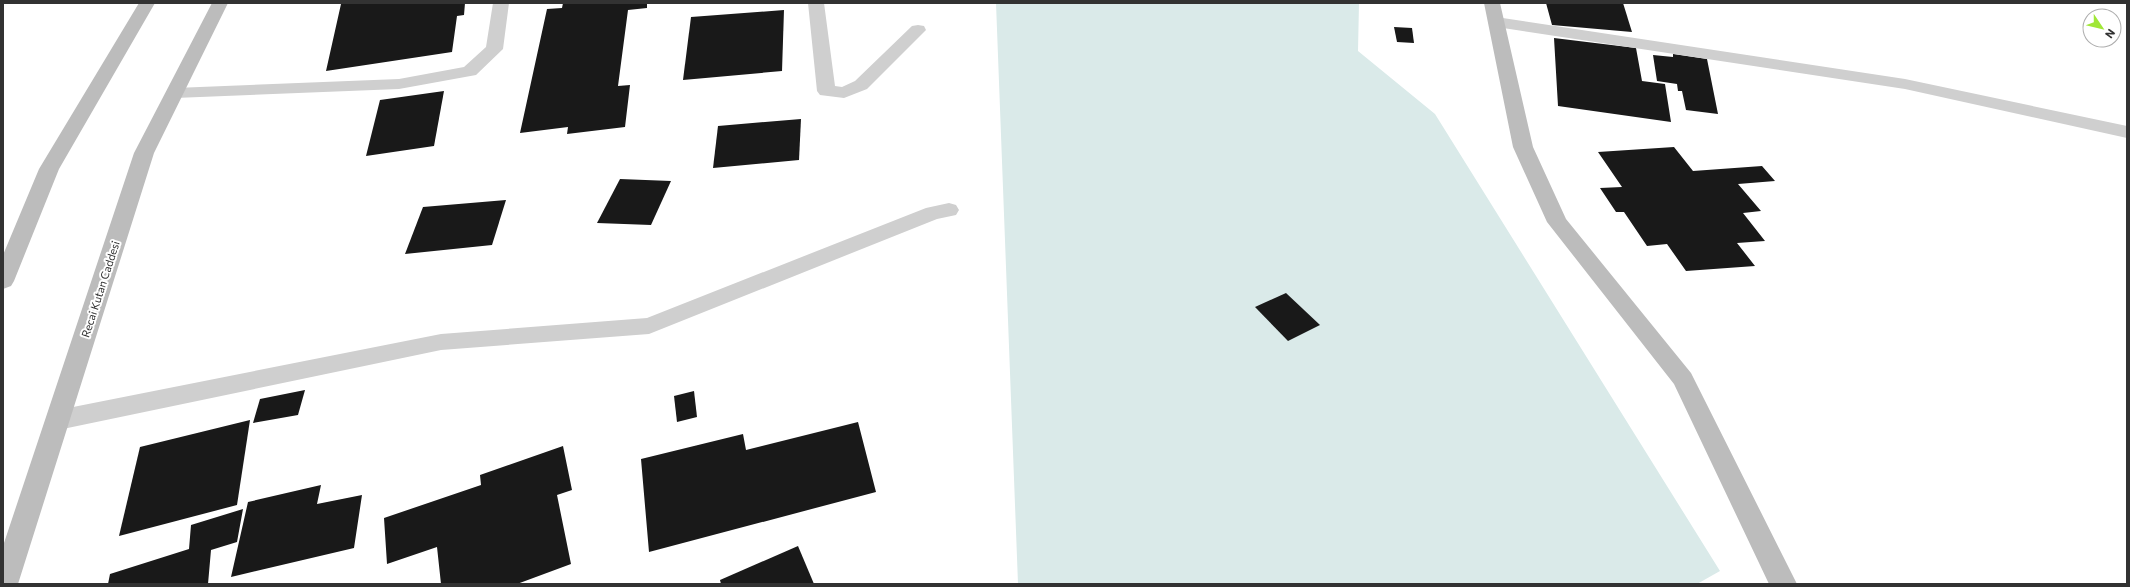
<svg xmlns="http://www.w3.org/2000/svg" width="2130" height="587" viewBox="0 0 2130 587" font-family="Commissioner,sans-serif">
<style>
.green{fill:#daeae9}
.building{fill:#191919}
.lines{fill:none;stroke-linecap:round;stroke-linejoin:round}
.street{fill:#cfcfcf;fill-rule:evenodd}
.secondary{fill:#bcbcbc;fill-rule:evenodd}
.labels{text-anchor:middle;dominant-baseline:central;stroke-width:4;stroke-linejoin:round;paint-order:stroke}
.street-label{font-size:11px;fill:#323232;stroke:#fff}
</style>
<rect width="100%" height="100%" fill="#fff"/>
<path class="green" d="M996 3H1359L1358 51 1435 114 1720 571 1697 584H1018Z"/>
<g class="building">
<path d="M349 3H465L464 15 457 16 452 52 326 71 341 4Z"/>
<path d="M563 3H647V8L628 10 618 86 630 85 625 127 567 134 568 127 520 133 547 9 562 8Z"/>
<path d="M1546 3H1623L1632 32 1552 25Z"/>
<path d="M784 10 782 71 683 80 691 17Z"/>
<path d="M1394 27 1412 28 1414 43 1397 42Z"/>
<path d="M1554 38 1636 48 1642 81 1665 84 1671 122 1558 106Z"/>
<path d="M1673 54 1707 59 1718 114 1686 110 1682 91H1678L1677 84 1657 81 1653 55 1673 57Z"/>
<path d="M444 91 434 146 366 156 380 100Z"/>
<path d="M801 119 799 160 713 168 718 126Z"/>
<path d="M1674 147 1693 171 1762 166 1775 181 1738 184 1761 211 1743 213 1765 241 1737 243 1755 266 1686 271 1667 244 1647 246 1624 212H1616L1600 188 1622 187 1598 152Z"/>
<path d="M620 179 671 181 651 225 597 223Z"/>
<path d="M506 200 492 245 405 254 423 207Z"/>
<path d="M1286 293 1320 325 1288 341 1255 307Z"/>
<path d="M305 390 298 415 253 423 260 399Z"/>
<path d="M694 391 697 417 677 422 674 396Z"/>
<path d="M250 420 237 505 119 536 140 447Z"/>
<path d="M858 422 876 492 649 552 641 459 743 434 746 450Z"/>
<path d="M563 446 572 490 557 495 571 564 517 584H441L437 547 387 564 384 518 481 485 480 475Z"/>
<path d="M321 485 317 504 362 495 354 548 231 577 248 502Z"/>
<path d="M243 509 237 542 211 550 208 584H108L110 574 189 549 191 525Z"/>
<path d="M798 546 814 584H721L720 580Z"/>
</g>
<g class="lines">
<g class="street">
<path d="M493 3H509L503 49 476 75 399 89 175 98 169 97 166 93 169 89 175 88 399 79 464 67 486 47Z"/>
<path d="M808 3H824L835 86 842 87 855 81 912 26 918 25 924 26 926 30 867 89 844 98 820 95 817 91Z"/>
<path d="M1496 17 1905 79 2127 126V138L1905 89 1490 26 1488 22 1490 18Z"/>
<path d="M949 203 956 205 959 210 956 215 937 219 649 334 441 350 58 430 49 427 46 420 49 413 58 410 441 334 647 318 926 208Z"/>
</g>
<g class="secondary">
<path d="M139 3H155L59 169 14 281 11 286 3 289V255L39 169Z"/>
<path d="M212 3H228L154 153 18 584H3V546L134 153Z"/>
<path d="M1484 3H1500L1533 147 1566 219 1691 373 1797 584H1769L1674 384 1547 222 1513 147Z"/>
</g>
</g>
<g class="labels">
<g class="street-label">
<text transform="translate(100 289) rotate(-72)">Recai Kutan Caddesi</text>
</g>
</g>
<rect width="2130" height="587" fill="none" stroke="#323232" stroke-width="8"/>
<g transform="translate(2102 28) rotate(125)"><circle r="19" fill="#ffffff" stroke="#adadad"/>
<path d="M0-3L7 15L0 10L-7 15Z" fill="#a0e737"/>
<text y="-6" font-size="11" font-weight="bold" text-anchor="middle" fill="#323232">N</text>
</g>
</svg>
